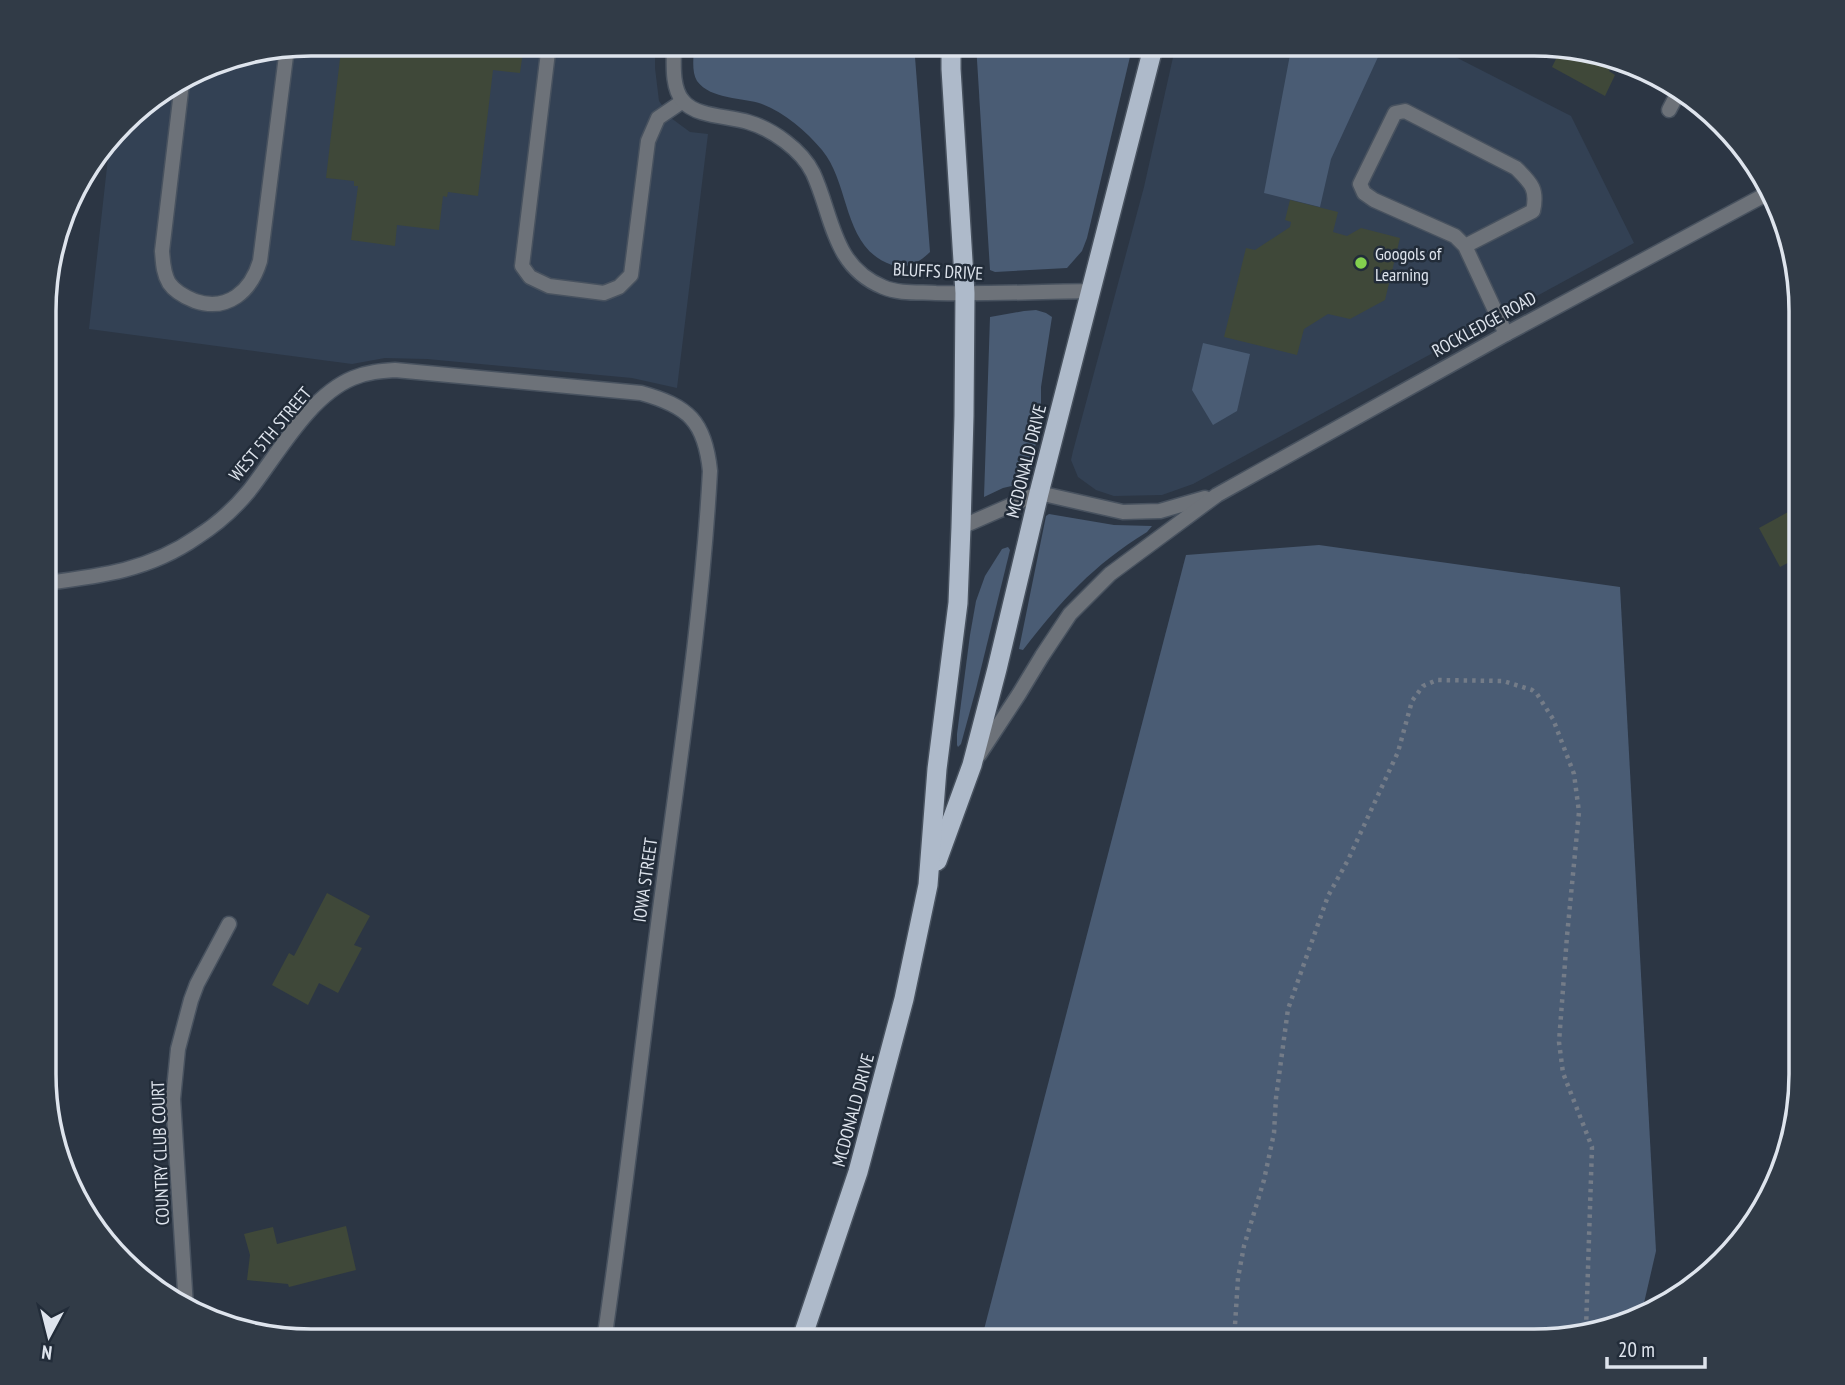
<svg xmlns="http://www.w3.org/2000/svg" width="1845" height="1385" viewBox="0 0 1845 1385" font-family="'PT Sans Narrow',sans-serif">
<style>
.built{fill:#334154}
.green{fill:#4a5c74}
.building{fill:#3f4839}
.lines{fill:none;stroke-linecap:round;stroke-linejoin:round}
.service-casing{stroke:#48525f;stroke-width:17}
.minor-casing{stroke:#48525f;stroke-width:17}
.trunk-casing{stroke:#48525f;stroke-width:22}
.path{stroke:#747c88;stroke-width:4.5;stroke-dasharray:3.5 5;stroke-linecap:butt}
.service{stroke:#6d7279;stroke-width:14}
.minor{stroke:#6d7279;stroke-width:14}
.trunk{stroke:#aebaca;stroke-width:19}
.poi-dot{fill:#83d04e;stroke:#222c39;stroke-width:2.5}
.labels{text-anchor:middle;dominant-baseline:central;stroke-width:5;stroke-linejoin:round;paint-order:stroke}
.poi-label{font-size:18px;fill:#dee4ed;stroke:#222c39;text-anchor:start}
.street-label{font-size:18px;fill:#dee4ed;stroke:#222c39}
.rim{fill:none;stroke:#dee4ed;stroke-width:3.5}
</style>
<rect width="100%" height="100%" fill="#2c3644"/>
<g class="built">
<path d="M311 44H655V68L659 101 671 118 690 132 708 134 677 388 632 378 427 359 385 358 352 364 89 329 110 140 135 110 224 58Z"/>
<path d="M1176 44H1430L1571 116 1634 243 1193 484 1162 495 1114 496 1096 490 1078 477 1071 460 1073 451 1144 187Z"/>
</g>
<g class="green">
<path d="M694 44H914L930 252C920 262 906 270 892 265 842 248 851 185 822 150 806 131 785 113 762 104 743 97 711 100 697 81 691 71 694 55 694 44Z"/>
<path d="M976 44H1133L1087 238 1082 251 1067 268 995 272 990 270Z"/>
<path d="M1292 44H1384L1331 159 1320 207 1264 193Z"/>
<path d="M1036 310 1046 313 1052 317 1041 387V414L1029 482 1003 488 984 497 990 317 1024 311Z"/>
<path d="M1203 343 1250 354 1237 411 1213 425 1192 390Z"/>
<path d="M1049 514 1114 525 1152 526 1147 532C1093 565 1061 601 1023 650L1019 649 1046 516Z"/>
<path d="M1319 545 1620 587 1656 1251 1641 1316 1534 1341H981L1186 555Z"/>
<path d="M1008 547 1010 550 976 689 961 744 958 747 957 745V734L970 635 976 601 985 576 1002 549Z"/>
</g>
<g class="building">
<path d="M330 44H524L520 73 493 70 478 196 448 192 447 197 443 196 439 230 397 225 395 246 351 240 358 186H354V181L326 178 341 50 329 49Z"/>
<path d="M1562 47 1615 59 1609 71 1615 75 1605 96 1552 67Z"/>
<path d="M1290 200 1338 212 1333 232 1347 236 1361 228 1400 238 1385 300 1350 319 1328 314 1304 329 1297 355 1224 337 1246 248 1255 250 1290 227 1291 222 1285 220Z"/>
<path d="M1801 505V556L1780 567 1759 528Z"/>
<path d="M327 893 370 916 354 945 362 948 338 993 319 983 308 1005 272 985 289 953 294 956Z"/>
<path d="M346 1226 356 1270 289 1287 288 1284 247 1280 250 1255 244 1234 273 1227 277 1244Z"/>
</g>
<g class="lines">
<g class="service-casing">
<g id="service">
<path d="M549 44 522 266 530 277 549 286 604 293 619 287 631 275 648 141 658 118 683 101"/>
<path d="M182 83 162 251C163 262 163 273 169 283 175 292 185 297 195 301 228 312 251 291 260 261L287 48"/>
<path d="M1669 110 1679 91"/>
<path d="M1465 246 1533 211C1538 189 1531 183 1516 168L1405 111 1395 113 1360 184 1364 193 1374 200 1455 236 1465 246 1506 334"/>
</g>
</g>
<g class="minor-casing">
<g id="minor">
<path d="M674 44C674 61 671 87 683 101 696 117 729 116 748 122 772 129 802 150 813 173 833 216 832 266 883 287 899 294 919 292 936 293 987 294 1039 292 1090 291"/>
<path d="M961 527 1039 493 1123 512 1160 511 1205 498"/>
<path d="M45 583C101 576 150 570 197 537 216 525 235 508 249 491 278 454 309 396 353 378 367 372 381 371 395 370L641 393C688 406 705 421 710 471 702 618 679 764 660 909 641 1053 625 1197 604 1341"/>
<path d="M979 755 1019 694 1042 656 1070 614 1110 574 1217 495 1506 334 1772 191"/>
<path d="M186 1307 173 1099 178 1049 191 1000 197 984 229 924"/>
</g>
</g>
<g class="trunk-casing">
<g id="trunk">
<path d="M937 861 972 765 997 669 1039 493 1154 44"/>
<path d="M801 1341 858 1172 904 999 928 885 937 769 958 603 961 527 964 416 965 293 951 69V44"/>
</g>
</g>
<path class="path" d="M1234 1341 1238 1278 1244 1246 1264 1180 1274 1133 1276 1098 1288 1009 1328 896 1348 860 1398 752 1412 701 1423 686 1437 680 1503 681 1532 690 1537 694 1553 719 1574 774 1579 812 1567 936 1559 1042 1563 1073 1592 1147 1586 1329"/>
<use href="#service" class="service"/>
<use href="#minor" class="minor"/>
<use href="#trunk" class="trunk"/>
</g>
<circle class="poi-dot" cx="1361" cy="263" r="7"/>
<g class="labels">
<g class="poi-label">
<text x="1375" y="253">Googols of<tspan x="1375" dy="21">Learning</tspan></text>
</g>
<g class="street-label">
<text transform="translate(938 271) rotate(3)">BLUFFS DRIVE</text>
<text transform="translate(1484 324) rotate(-29)">ROCKLEDGE ROAD</text>
<text transform="translate(270 434) rotate(-50)">WEST 5TH STREET</text>
<text transform="translate(1026 461) rotate(-76)">MCDONALD DRIVE</text>
<text transform="translate(645 880) rotate(-82)">IOWA STREET</text>
<text transform="translate(853 1110) rotate(-75)">MCDONALD DRIVE</text>
<text transform="translate(160 1153) rotate(-92)">COUNTRY CLUB COURT</text>
</g>
</g>
<path d="M0 0H1845V1385H0ZM311 56H1534A255 255 0 0 1 1789 311V1074A255 255 0 0 1 1534 1329H311A255 255 0 0 1 56 1074V311A255 255 0 0 1 311 56Z" fill="#313b47" fill-rule="evenodd"/>
<path class="rim" d="M311 56H1534A255 255 0 0 1 1789 311V1074A255 255 0 0 1 1534 1329H311A255 255 0 0 1 56 1074V311A255 255 0 0 1 311 56Z"/>
<g transform="translate(49 1336) rotate(187)" stroke="#222c39" stroke-width="5" paint-order="stroke">
<path d="M0-5L12 26L0 18L-12 26Z" fill="#dee4ed"/>
<text y="-10" font-size="19" font-weight="bold" text-anchor="middle" fill="#dee4ed">N</text>
</g>
<path d="M1607 1357v10h98v-10" fill="none" stroke="#dee4ed" stroke-width="3.5"/>
<text x="1618" y="1357" font-size="21" fill="#dee4ed" stroke="#222c39" stroke-width="5" paint-order="stroke">20 m</text>
</svg>
